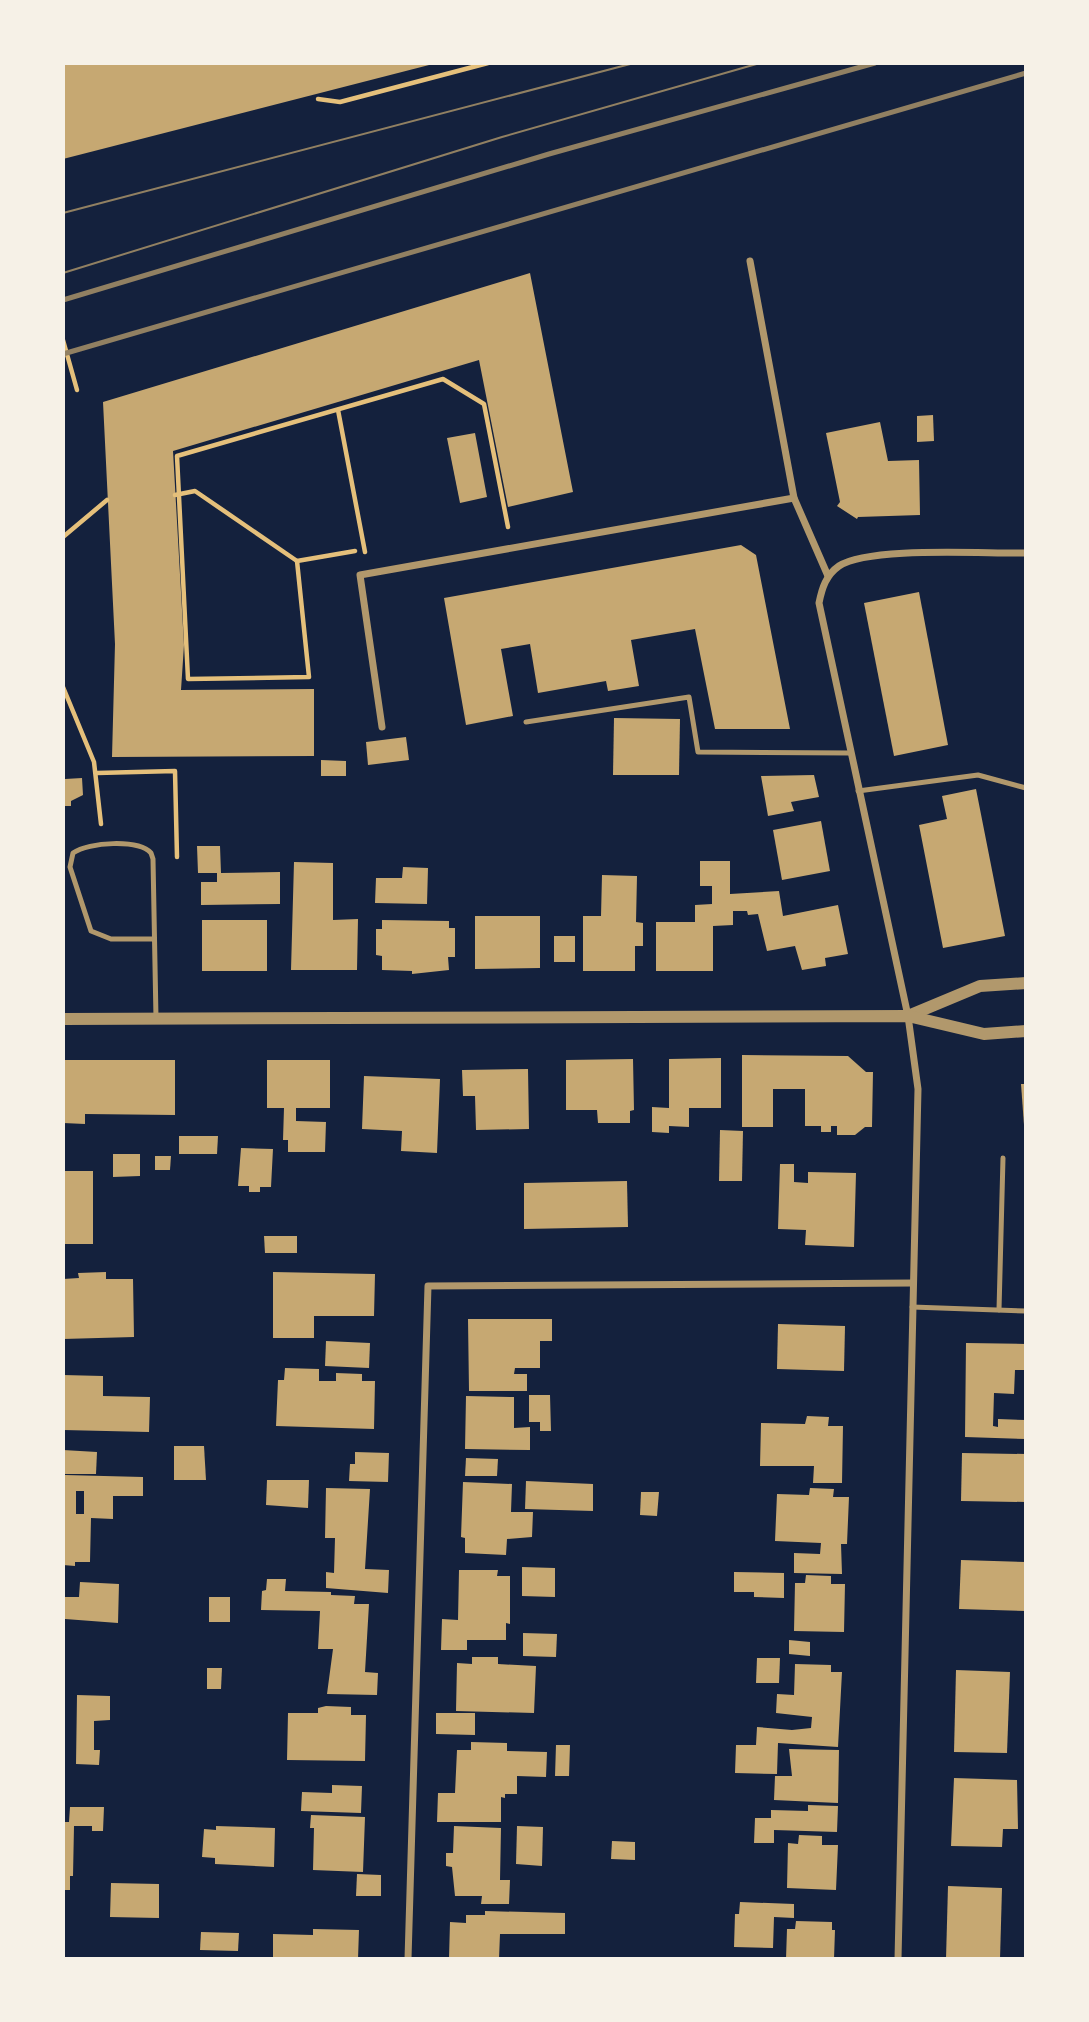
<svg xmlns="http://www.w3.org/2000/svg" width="1089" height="2022" viewBox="0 0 1089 2022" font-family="'IBM Plex Serif',serif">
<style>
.building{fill:#c6a872;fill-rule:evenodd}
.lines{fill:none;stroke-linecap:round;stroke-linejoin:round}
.path{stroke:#e5c07b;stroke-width:4.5}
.service{stroke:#b1986c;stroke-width:5}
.minor{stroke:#b1986c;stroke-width:7}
.tertiary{stroke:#b1986c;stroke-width:12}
.tram{stroke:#918062;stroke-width:2}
.rail{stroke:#918062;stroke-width:5}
</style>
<rect width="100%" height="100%" fill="#14213d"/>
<g class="building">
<path d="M63 63H433V64L63 159Z"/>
<path d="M530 273 573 492 508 507 479 360 173 451 184 645 181 690 314 689V756L112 757 115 644 103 402Z"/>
<path d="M933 415 934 441 917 442V416Z"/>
<path d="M880 422 888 461 919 460 920 515 858 517 857 519 837 506 840 502 826 433Z"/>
<path d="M475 433 487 497 460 503 447 438Z"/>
<path d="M741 545 756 555 790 729H715L695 629 631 640 639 686 608 691 606 681 538 693 530 644 501 649 513 716 466 725 444 598Z"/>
<path d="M919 592 948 745 894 756 864 603Z"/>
<path d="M614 718 680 719 679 775H613Z"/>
<path d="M406 737 409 760 368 765 366 742Z"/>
<path d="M321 760 346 761V776H321Z"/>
<path d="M814 775 819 797 791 802 794 811 768 816 761 776Z"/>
<path d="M82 778 83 795 71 801V806H63L65 779Z"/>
<path d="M976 789 1005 936 943 948 919 825 947 819 942 796Z"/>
<path d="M821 821 830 871 782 880 773 830Z"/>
<path d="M197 846H220L221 873 280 872V904L201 905V882H217V873H198Z"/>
<path d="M700 861H730V894L779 891 783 916 838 905 848 954 825 958 826 966 802 970 795 946 767 951 758 914 748 915 747 911H733V925L713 926V971H656V922H695V905L712 904V886H700Z"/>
<path d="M294 862 333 863V920L358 919 357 970H291Z"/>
<path d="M403 867 428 868 427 904 375 903 376 878H402Z"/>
<path d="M602 875 637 876 636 922 643 923V946H635V971H583V916H601Z"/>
<path d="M475 916H540V968L475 969Z"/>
<rect x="202" y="920" width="65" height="51"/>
<path d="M382 920 449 921V928H455V957H448L449 970 412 974V971L382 970V956L376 955V929H382Z"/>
<rect x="554" y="936" width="21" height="26"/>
<path d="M742 1055 848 1056 866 1072H873L872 1127H865L855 1135H837V1126H831V1132H821V1126H805V1089H773V1127H742Z"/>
<path d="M721 1058V1108H689V1127L669 1126V1133L652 1132V1107L669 1108V1059Z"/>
<path d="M633 1059 634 1110 630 1111V1123H598L597 1110H566V1060Z"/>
<path d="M63 1060H175V1115L85 1114V1124L63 1123Z"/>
<path d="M267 1060H330V1108H296V1121L326 1122 325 1152H288V1140H283L284 1108H267Z"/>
<path d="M528 1069 529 1129 476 1130 475 1096H463L462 1070Z"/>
<path d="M364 1076 440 1079 437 1153 401 1151 402 1131 362 1129Z"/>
<path d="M1021 1084H1026V1124L1024 1125Z"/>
<path d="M720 1130 743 1131 742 1181H719Z"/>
<path d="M179 1136H218L217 1154H179Z"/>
<path d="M241 1148 273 1149 271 1187H260V1192H249V1186H238Z"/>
<path d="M113 1154H140V1176L113 1177Z"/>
<path d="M155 1156H171L170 1170H155Z"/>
<path d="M780 1164H794V1182L808 1183V1172L856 1173 854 1247 805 1245 806 1230 778 1229Z"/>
<rect x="63" y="1171" width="30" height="73"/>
<path d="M627 1181 628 1227 524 1229V1183Z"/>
<path d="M264 1236H297V1253H265Z"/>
<path d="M106 1272V1279H133L134 1337 63 1339V1279L79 1278 78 1273Z"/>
<path d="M273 1272 375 1274 374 1316H314V1338H273Z"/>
<path d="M468 1319H552V1341H540V1368H515L514 1374H527V1391H469Z"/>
<path d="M778 1324 845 1326 844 1371 777 1369Z"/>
<path d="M326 1341 370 1343 369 1368 325 1366Z"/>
<path d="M966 1343 1026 1344V1370H1015L1014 1394 994 1393 993 1426 998 1427V1419L1026 1420V1439L965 1437Z"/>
<path d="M285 1368 319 1369V1381H336V1373L362 1374V1381H375L374 1429 276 1426 278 1380H284Z"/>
<path d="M63 1375 103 1376V1396L150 1397 149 1432 63 1430Z"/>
<path d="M529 1395H550L551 1431H540V1422H529Z"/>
<path d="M466 1396 514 1397V1428L530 1427V1450L465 1449Z"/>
<path d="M807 1416 829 1417 828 1426H843L842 1483H813L814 1466H760L761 1423 805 1424Z"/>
<path d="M174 1446H204L206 1480H174Z"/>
<path d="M63 1450 97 1452 96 1474H63Z"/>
<path d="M355 1452 389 1453 388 1482 349 1481 350 1464H355Z"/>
<path d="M962 1453 1026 1454V1502L961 1501Z"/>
<path d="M466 1458 498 1459 497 1476H465Z"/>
<path d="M65 1475 143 1477V1496H113V1519L91 1518 90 1562H75V1566L63 1565ZM76 1491H84V1514H76Z"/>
<path d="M267 1480H309L308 1508 266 1505Z"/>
<path d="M526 1481 593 1484V1511L525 1509Z"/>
<path d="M463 1482 512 1484 511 1512H533L532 1537 507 1539 506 1555 465 1553V1538L461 1537Z"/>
<path d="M326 1488 370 1489 365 1569 389 1570 388 1593 326 1588V1572L334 1573 335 1538H325Z"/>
<path d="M810 1488 834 1489 833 1497H849L847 1544H841L842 1574 794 1573V1553L820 1554 821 1543 775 1541 777 1494 809 1495Z"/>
<path d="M641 1492H659L657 1516 640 1515Z"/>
<path d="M961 1560 1026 1562V1611L959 1609Z"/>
<path d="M522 1567 555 1568V1597L522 1596Z"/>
<path d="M459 1570H498L497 1576H510V1624L506 1623V1640H467V1650H441L442 1619 458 1620Z"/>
<path d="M734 1572 784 1573V1598L754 1597V1592H734Z"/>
<path d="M806 1575 831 1576V1584H845L844 1632 794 1631 795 1583H805Z"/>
<path d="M267 1579H286L285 1591 331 1592V1595L355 1596 354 1604H369L365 1672 378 1673 377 1695 327 1694 333 1649H318L320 1611 261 1610 262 1591 266 1590Z"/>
<path d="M80 1582 119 1584 118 1623 65 1619 63 1625V1597H79Z"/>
<rect x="209" y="1597" width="21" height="25"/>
<path d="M523 1633 557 1634 556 1657 523 1656Z"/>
<path d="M789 1640 810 1642V1656L789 1654Z"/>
<path d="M472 1657H498V1664L536 1666 534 1713 456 1711 457 1663 472 1664Z"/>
<path d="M757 1658H780L779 1683H756Z"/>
<path d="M795 1664 831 1665V1672H842L838 1747 778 1743 777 1774 735 1773 736 1745H756L757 1727 792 1730 811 1728 812 1717 776 1713 777 1694 794 1695Z"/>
<path d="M207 1668H222L221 1689H207Z"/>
<path d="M956 1670 1010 1672 1007 1753 954 1752Z"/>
<path d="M77 1695 110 1696V1720L94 1721V1750H100L99 1765 76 1764Z"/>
<path d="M326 1706 351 1707V1715H366L365 1761 287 1760 288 1713H318V1708Z"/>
<path d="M436 1713H475V1735L436 1734Z"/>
<path d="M471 1742 507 1743V1751L547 1752 546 1777 517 1776V1794H505V1798L501 1797V1822H437L438 1793H455L457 1750H471Z"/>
<path d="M556 1745H570L569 1776H555Z"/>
<path d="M789 1749 839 1750 838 1803 774 1800 775 1776H792Z"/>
<path d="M954 1778 1017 1780 1018 1829H1003L1002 1847 951 1846Z"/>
<path d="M332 1785 362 1786 361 1813 301 1811 302 1792 332 1793Z"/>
<path d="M808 1805 838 1806 837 1832 774 1830V1843H754L755 1818H771V1810L808 1811Z"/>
<path d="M70 1807H104L103 1831H92V1826H74L73 1876H70V1890H63V1822H69Z"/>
<path d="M311 1815 365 1817 363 1872 313 1870 314 1828H310Z"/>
<path d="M216 1826 275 1828 274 1867 215 1864V1858L202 1857 204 1829 216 1830Z"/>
<path d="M454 1826 501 1828 500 1880H510L509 1904H481L482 1896H455L452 1867 446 1866V1853H453Z"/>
<path d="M517 1826 543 1827 542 1866 516 1864Z"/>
<path d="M799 1835 822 1836V1845H838L836 1890 787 1888 788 1843 798 1844Z"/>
<path d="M612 1841 635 1842V1860L611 1859Z"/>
<path d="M357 1874 381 1875V1896H356Z"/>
<path d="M111 1883 159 1884V1918L110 1917Z"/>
<path d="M948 1886 1002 1888 1000 1959H946Z"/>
<path d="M740 1902 794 1904V1918L774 1917 773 1948 734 1947 735 1914H739Z"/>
<path d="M485 1911 565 1913V1934H500L499 1959H449L450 1922 466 1923V1915H485Z"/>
<path d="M796 1921 832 1922V1930H835L834 1959H786L787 1929H795Z"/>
<path d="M313 1929 359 1930 358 1959H273V1934L313 1935Z"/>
<path d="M201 1932 239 1933 238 1951 200 1950Z"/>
</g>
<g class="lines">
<g class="path">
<path d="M318 99 340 102 488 63"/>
<path d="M63 340 77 390"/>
<path d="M338 410 365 552"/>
<path d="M175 495 195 491 297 561 355 551"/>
<path d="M63 537 107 500"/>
<path d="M297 561 309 677 188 679 177 456 443 379 484 404 508 527"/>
<path d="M63 687 94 762 101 824"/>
<path d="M97 773 175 771 177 857"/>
</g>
<g class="service">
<path d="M526 722 689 697 698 752 851 753"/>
<path d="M858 791 978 775 1026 788"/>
<path d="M154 939H111L91 931 70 867 73 853C89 842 138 839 151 853L153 859 156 1018"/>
<path d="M912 1307 1026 1311"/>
<path d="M999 1310 1003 1158"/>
</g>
<g class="minor">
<path d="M750 261 794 498 828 576"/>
<path d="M382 727 360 575 794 498"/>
<path d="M408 1959 428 1286 913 1283"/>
<path d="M898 1959 918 1089 908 1016 819 603C822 588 826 575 839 566 869 546 985 554 1026 553"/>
</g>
<g class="tertiary">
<path d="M908 1016 980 986 1026 983"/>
<path d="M63 1019 908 1016 984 1034 1026 1031"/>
</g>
<g class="tram">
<path d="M63 213 634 63"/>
<path d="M63 273 502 137 760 63"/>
</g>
<g class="rail">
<path d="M63 300 549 154 875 63"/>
<path d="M63 354 1026 73"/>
</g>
</g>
<rect width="1089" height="2022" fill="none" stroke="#f6f1e7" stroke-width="130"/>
</svg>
